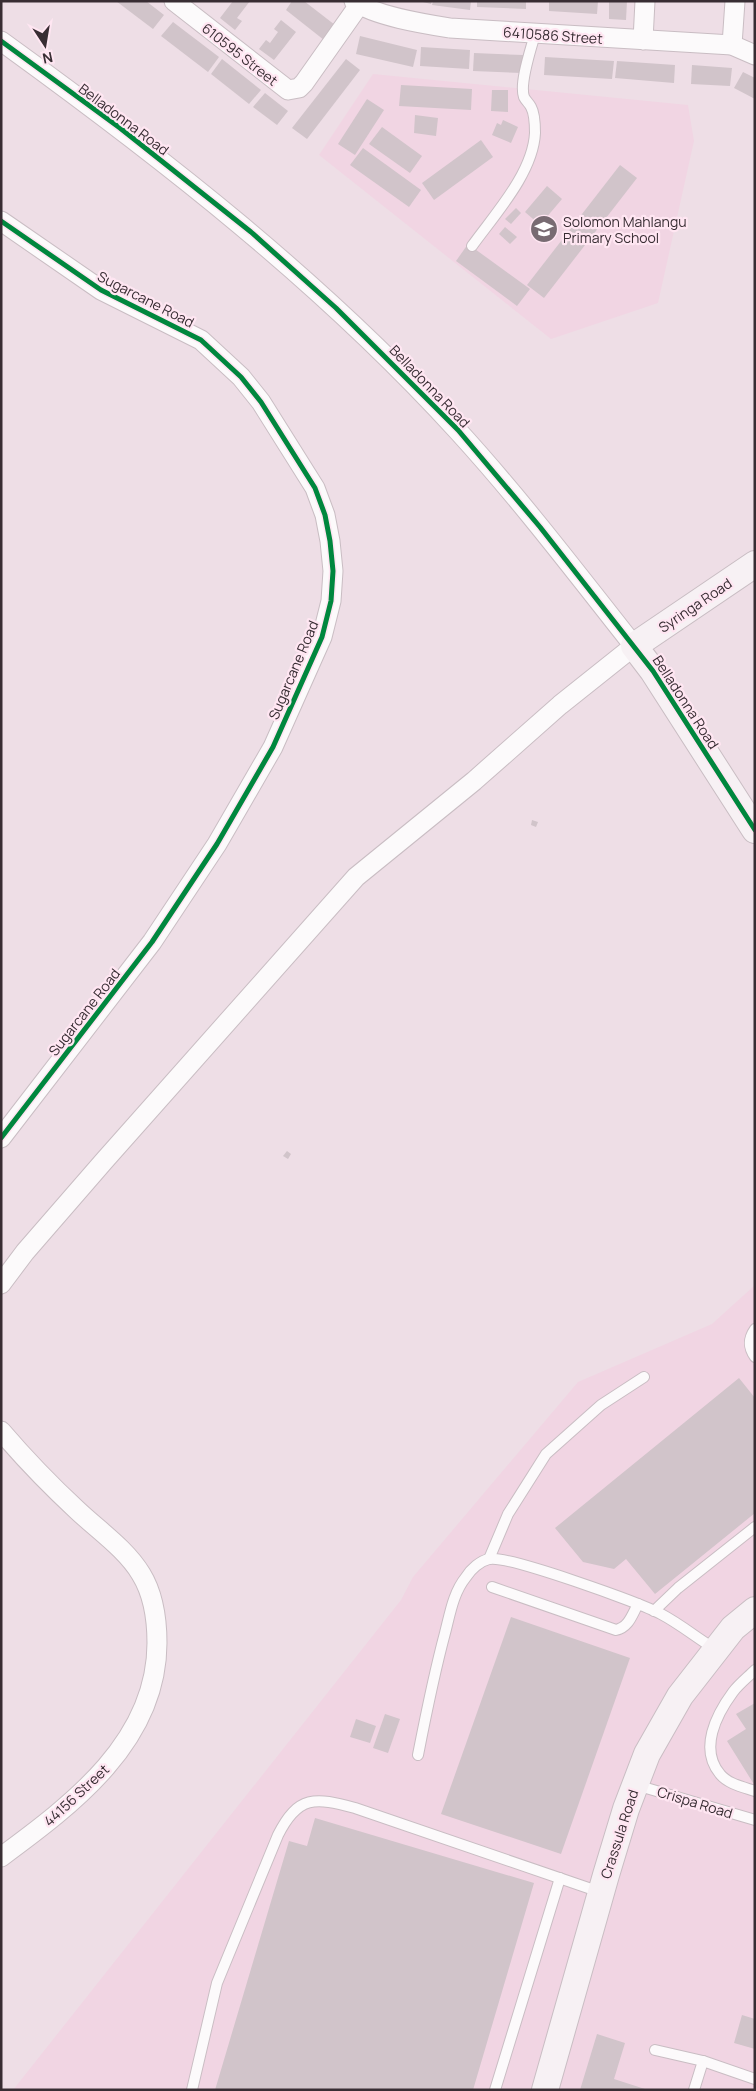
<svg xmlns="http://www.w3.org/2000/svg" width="756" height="2091" viewBox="0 0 756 2091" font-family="Manrope,sans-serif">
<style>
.built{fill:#f1d5e3}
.building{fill:#d1c4ca}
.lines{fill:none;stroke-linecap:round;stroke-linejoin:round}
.lane-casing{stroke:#c9bdc3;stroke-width:12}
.street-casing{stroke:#c9bdc3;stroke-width:21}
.secondary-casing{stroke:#c9bdc3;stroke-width:28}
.lane{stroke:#fcfafb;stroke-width:10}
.street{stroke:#fcfafb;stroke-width:19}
.secondary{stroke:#f7f1f4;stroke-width:26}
.cycleway-casing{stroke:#ffe6f2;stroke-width:8}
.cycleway{stroke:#00873e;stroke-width:5}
.labels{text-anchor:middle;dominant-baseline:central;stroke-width:4.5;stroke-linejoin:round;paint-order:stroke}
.street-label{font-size:14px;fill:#382d33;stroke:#ffe6f2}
.poi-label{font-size:14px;fill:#382d33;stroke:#ffe6f2;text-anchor:start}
</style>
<rect width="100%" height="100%" fill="#eedee6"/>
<g class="built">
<path d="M373 74 688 105 694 141 658 303 551 339 319 155Z"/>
<path d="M755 1285V2090H13L401 1600 413 1577 578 1382 712 1324Z"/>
</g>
<g class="building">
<path d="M116 1H146L164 15 153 29Z"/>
<path d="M233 1H250L237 18 242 21 235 30 220 18Z"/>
<path d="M292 1H304L335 25 324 40 286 10Z"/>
<path d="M419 1H432L431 4Z"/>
<path d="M433 1H471L470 10 432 5Z"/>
<path d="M477 1H526V9L477 7Z"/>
<path d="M549 1H598L597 14 549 11Z"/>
<path d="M609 1H627L626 20 609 19Z"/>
<path d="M281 20 296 32 274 60 259 49 266 40 270 43 278 32 274 29Z"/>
<path d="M173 22 219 57 208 72 161 36Z"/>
<path d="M360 36 417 50 413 67 356 54Z"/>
<path d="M421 47 470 50 469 69 420 66Z"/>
<path d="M474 53 523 55 522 73 473 71Z"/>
<path d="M545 57 614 61 612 79 544 75Z"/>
<path d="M222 59 261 90 249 104 211 74Z"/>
<path d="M346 59 360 70 307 139 292 128Z"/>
<path d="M617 61 675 65 674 83 615 78Z"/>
<path d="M692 65 732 68 730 86 691 84Z"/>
<path d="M743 72 755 78V99L734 88Z"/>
<path d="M401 85 472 89 471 110 399 106Z"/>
<path d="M492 90H508V112L491 111Z"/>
<path d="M265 93 288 111 277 125 253 107Z"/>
<path d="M367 99 384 110 355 155 338 144Z"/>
<path d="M415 115 438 118 436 136 414 133Z"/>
<path d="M503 120 518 127 511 143 492 135 497 123 501 125Z"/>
<path d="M382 127 422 156 410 173 369 144Z"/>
<path d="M481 140 493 157 434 200 422 183Z"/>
<path d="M363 148 421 190 409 207 350 165Z"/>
<path d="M620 165 637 178 544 298 527 285Z"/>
<path d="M547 186 562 199 540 225 525 212Z"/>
<path d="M516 208 521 213 511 224 505 219Z"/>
<path d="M505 227 517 237 510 244 499 234Z"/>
<path d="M468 244 530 289 517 306 456 261Z"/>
<path d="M532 820 538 822 536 827 531 825Z"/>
<path d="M287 1151 291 1154 288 1159 283 1156Z"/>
<path d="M739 1378 755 1398V1513L655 1594 626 1559 614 1569 583 1562 555 1528Z"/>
<path d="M511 1617 630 1658 561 1854 441 1814Z"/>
<path d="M755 1703V1786L727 1741 746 1729 736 1714Z"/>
<path d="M385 1714 400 1719 388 1753 373 1748Z"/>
<path d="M356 1719 376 1726 370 1743 350 1737Z"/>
<path d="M315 1818 534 1883 473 2090H215L289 1841 307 1846Z"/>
<path d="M742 2015 755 2019V2049L734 2043Z"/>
<path d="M597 2034 625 2043 614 2079 648 2090H580Z"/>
</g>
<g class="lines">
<g class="lane-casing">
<g id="lane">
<path d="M472 246C495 214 533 173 535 133 535 125 535 114 531 107 529 103 526 101 524 97 519 83 531 49 535 34"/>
<path d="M755 1329C748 1339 748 1347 755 1357"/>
<path d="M489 1559 508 1514 546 1454 601 1405 644 1377"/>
<path d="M492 1587 616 1630C629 1627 632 1615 638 1604"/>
<path d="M654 1611 678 1588 755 1527"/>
<path d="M755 1670C748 1677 739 1684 733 1692 716 1715 699 1749 720 1774 728 1784 743 1787 755 1791"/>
<path d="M418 1755C426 1714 434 1674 445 1633 450 1614 453 1593 466 1577 471 1569 480 1561 489 1559 508 1555 640 1603 661 1614 680 1624 697 1638 715 1649"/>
<path d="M636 1785 755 1820"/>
<path d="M655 2050 703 2061 755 2079"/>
<path d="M192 2090 217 1983 278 1835C298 1795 315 1797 355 1808L600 1892"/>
<path d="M495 2090 560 1878"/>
<path d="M694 2090 703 2061"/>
</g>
</g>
<g class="street-casing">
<g id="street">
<path d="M174 1 288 90 299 88 304 83 359 5"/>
<path d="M354 1C374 16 425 24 450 28L732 45 755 55"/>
<path d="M643 40 645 1"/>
<path d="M1 41C164 159 322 282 458 431 521 500 577 574 634 646L560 705 474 781 356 877 104 1161 25 1252 1 1284"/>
<path d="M732 45 735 1"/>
<path d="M1 221 101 290 201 340 241 377 261 402 315 488 325 515 330 541 333 571 331 601 322 637 273 747 217 844 152 942 1 1138"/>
<path d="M1 1431C25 1459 50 1485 77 1510 98 1530 126 1549 141 1574 154 1595 157 1620 157 1643 157 1741 73 1804 1 1857"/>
</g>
</g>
<g class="secondary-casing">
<g id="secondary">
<path d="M755 564 634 646 653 671 755 830"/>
<path d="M545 2090 606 1875 626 1809 647 1754 680 1696 733 1628 755 1610"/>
</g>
</g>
<use href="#lane" class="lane"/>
<use href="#street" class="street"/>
<use href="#secondary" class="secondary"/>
<g class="cycleway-casing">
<g id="cycleway">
<path d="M1 41 120 128 251 232 336 308 458 430 540 527 653 671 755 830"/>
<path d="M1 221 101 290 201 340 241 377 261 402 315 488 325 515 330 541 333 571 331 601 322 637 273 747 217 844 152 942 1 1138"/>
</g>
</g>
<use href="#cycleway" class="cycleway"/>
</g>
<defs>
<g id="school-disc" transform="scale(1.4375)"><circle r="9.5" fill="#786b72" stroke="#ffe6f2"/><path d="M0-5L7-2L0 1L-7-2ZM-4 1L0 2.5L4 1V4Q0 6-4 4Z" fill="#fff"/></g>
</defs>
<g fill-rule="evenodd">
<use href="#school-disc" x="544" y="229"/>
</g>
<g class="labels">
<g class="street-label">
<text transform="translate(553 35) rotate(4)">6410586 Street</text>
<text transform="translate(240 54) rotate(38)">610595 Street</text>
<text transform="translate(124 119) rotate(37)">Belladonna Road</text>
<text transform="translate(146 299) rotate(27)">Sugarcane Road</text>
<text transform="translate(430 386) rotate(46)">Belladonna Road</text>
<text transform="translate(695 605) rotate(-34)">Syringa Road</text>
<text transform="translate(293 670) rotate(-67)">Sugarcane Road</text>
<text transform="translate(686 702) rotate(57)">Belladonna Road</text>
<text transform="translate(84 1012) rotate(-52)">Sugarcane Road</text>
<text transform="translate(76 1795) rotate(-43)">44156 Street</text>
<text transform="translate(695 1802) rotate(17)">Crispa Road</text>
<text transform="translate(619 1834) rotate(-72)">Crassula Road</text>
</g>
<g class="poi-label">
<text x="563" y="221">Solomon Mahlangu<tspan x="563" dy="16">Primary School</tspan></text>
</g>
</g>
<rect width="756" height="2091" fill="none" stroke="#382d33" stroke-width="5"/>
<g transform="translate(45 45) rotate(168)" stroke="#ffe6f2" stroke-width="4" paint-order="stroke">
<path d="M0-4L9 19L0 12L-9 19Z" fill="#382d33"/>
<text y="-8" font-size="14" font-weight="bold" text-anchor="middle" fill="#382d33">N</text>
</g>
</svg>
